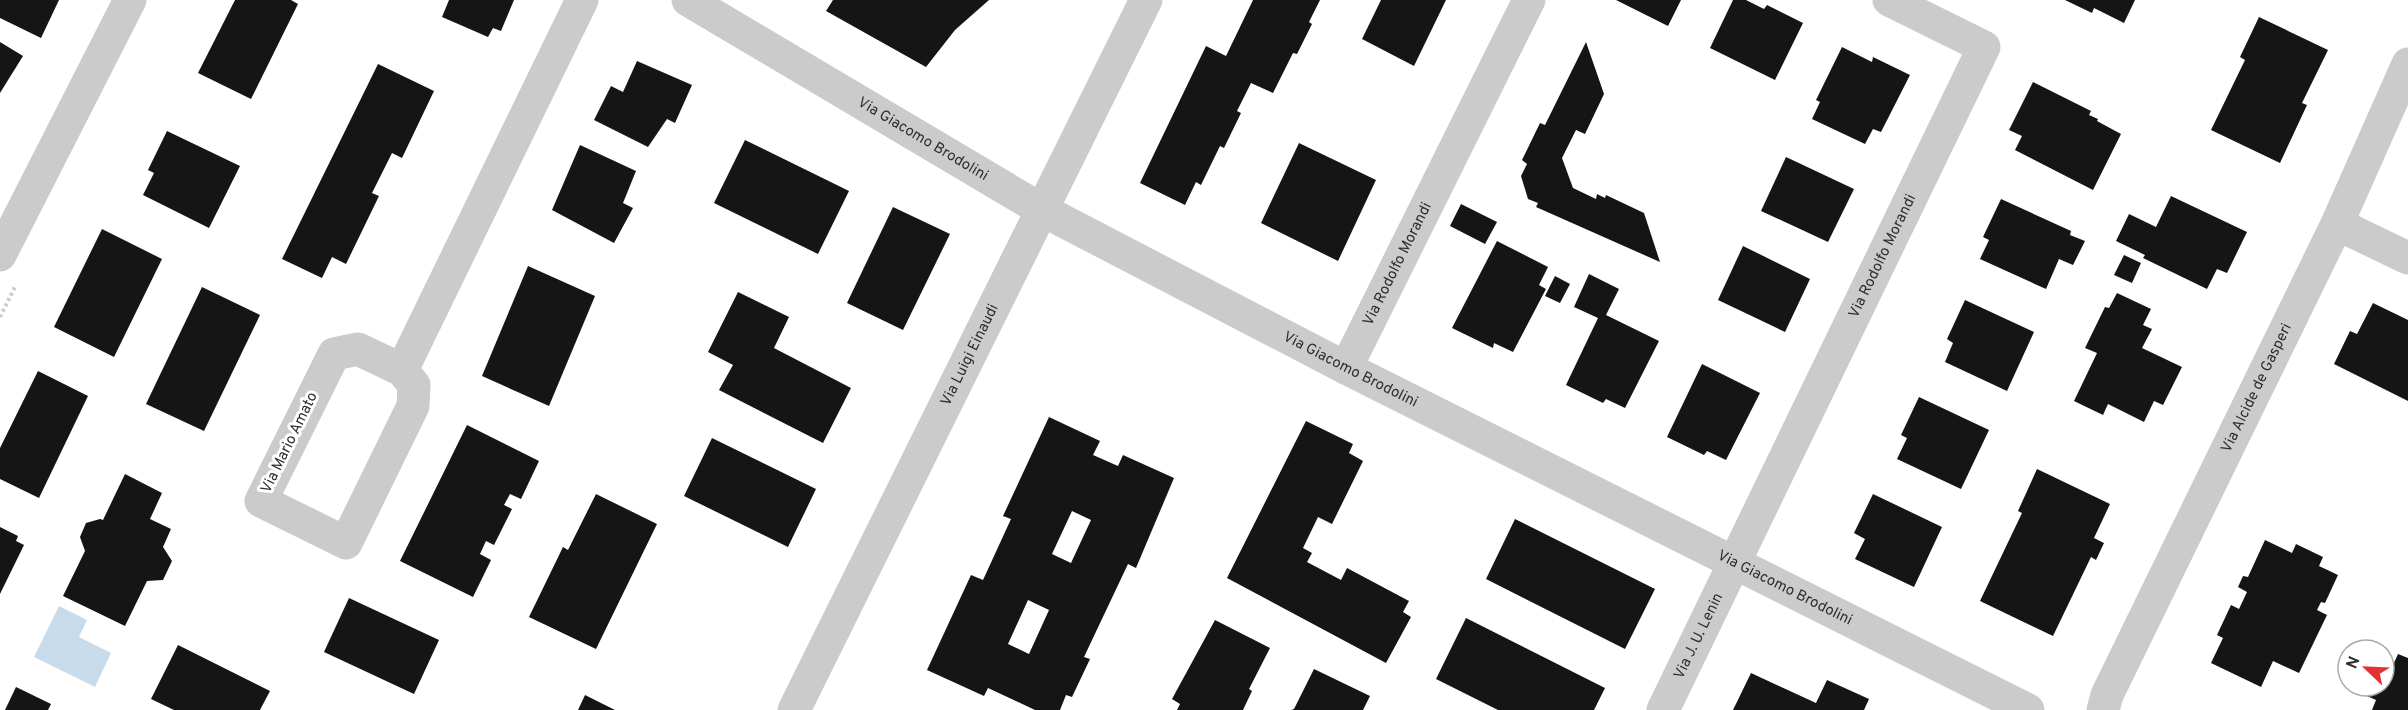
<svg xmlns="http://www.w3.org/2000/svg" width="2408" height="710" viewBox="0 0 2408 710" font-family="Overpass,sans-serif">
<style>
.water{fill:#c8dbeb}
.building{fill:#151515;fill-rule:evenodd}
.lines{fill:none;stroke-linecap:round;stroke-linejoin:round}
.path{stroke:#cbcbcb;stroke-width:4;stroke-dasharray:3 3;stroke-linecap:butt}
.minor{stroke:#cbcbcb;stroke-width:33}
.labels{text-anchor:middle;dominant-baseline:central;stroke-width:6;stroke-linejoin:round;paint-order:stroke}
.street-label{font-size:15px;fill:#2e2e2e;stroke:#fff}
</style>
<rect width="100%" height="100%" fill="#fff"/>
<path class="water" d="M59 606 87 620 79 637 111 653 95 687 34 657Z"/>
<g class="building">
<path d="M0 0H59L41 38 0 18Z"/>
<path d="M235 0H291L298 4 251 99 198 73Z"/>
<path d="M449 0H514L501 31 493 28 488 37 442 17Z"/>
<path d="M833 0H989L955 30 926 67 826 11Z"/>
<path d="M1253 0H1320L1309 22 1312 24 1297 54 1293 53 1273 93 1251 83 1237 111 1241 113 1224 148 1220 146 1201 185 1196 182 1185 205 1140 183 1206 46 1226 56Z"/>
<path d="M1381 0H1446L1414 66 1362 39Z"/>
<path d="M1616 0H1681L1668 26Z"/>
<path d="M1733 0H1746L1764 9 1767 5 1803 23 1775 80 1710 48Z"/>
<path d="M2065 0H2135L2124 23 2094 8 2092 13Z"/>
<path d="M2259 17 2328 50 2302 103 2307 105 2280 163 2211 130 2245 60 2240 57Z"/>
<path d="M0 42 23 56 0 93Z"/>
<path d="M1586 42 1604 94 1585 134 1576 130 1562 158 1573 188 1596 199 1597 194 1605 198 1606 195 1644 213 1660 262 1536 207 1538 203 1528 199 1521 176 1527 164 1522 160 1540 123 1545 125Z"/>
<path d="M1842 47 1872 62 1873 57 1910 75 1881 132 1873 129 1865 144 1812 119 1820 102 1816 100Z"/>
<path d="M637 61 692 85 675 123 667 119 648 147 594 120 611 86 623 92Z"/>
<path d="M378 64 434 91 402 158 392 153 372 193 379 196 346 264 332 257 322 278 282 259Z"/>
<path d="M2033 82 2091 111 2089 115 2098 119 2097 121 2121 134 2093 190 2015 150 2022 136 2009 130Z"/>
<path d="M167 131 240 166 209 228 143 195 154 173 148 170Z"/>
<path d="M745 140 849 191 818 254 714 203Z"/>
<path d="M1299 143 1376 180 1338 261 1261 223Z"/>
<path d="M580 145 636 171 623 203 633 208 614 243 552 210Z"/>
<path d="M1786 157 1854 189 1828 242 1761 211Z"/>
<path d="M2171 196 2247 232 2227 273 2217 269 2207 289 2143 258 2145 255 2116 241 2129 214 2156 227Z"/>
<path d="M2001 199 2071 231 2070 235 2085 241 2073 265 2059 259 2046 289 1980 259 1989 240 1983 237Z"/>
<path d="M1461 204 1497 222 1485 244 1450 226Z"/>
<path d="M893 207 950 234 903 330 847 303Z"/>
<path d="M102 229 162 259 114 357 54 327Z"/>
<path d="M1497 241 1548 267 1539 285 1546 289 1513 352 1494 343 1493 348 1452 328Z"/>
<path d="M1743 246 1810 279 1785 332 1718 300Z"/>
<path d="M2124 255 2141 263 2132 283 2114 275Z"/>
<path d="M528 266 595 296 549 406 482 376Z"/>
<path d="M1589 274 1619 289 1606 315 1659 341 1625 408 1606 399 1603 403 1566 385 1598 318 1574 307Z"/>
<path d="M1555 276 1570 284 1560 303 1545 296Z"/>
<path d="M202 287 260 315 204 431 146 404Z"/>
<path d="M738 292 789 317 774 348 851 388 823 443 719 390 733 365 708 352Z"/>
<path d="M2117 293 2151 309 2143 325 2152 329 2142 348 2182 367 2163 405 2154 401 2144 422 2108 404 2103 415 2074 401 2097 353 2085 348 2105 307 2109 308Z"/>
<path d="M1965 300 2034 332 2007 391 1945 362 1953 343 1947 339Z"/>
<path d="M2373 303 2408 320V401L2334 364 2350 331 2357 334Z"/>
<path d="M1702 364 1760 393 1726 460 1707 451 1704 455 1667 437Z"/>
<path d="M38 371 88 396 39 498 0 479V448Z"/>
<path d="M1919 397 1989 430 1961 489 1897 459 1907 438 1901 435Z"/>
<path d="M1049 417 1100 441 1093 455 1118 466 1123 455 1174 478 1136 568 1128 564 1084 657 1090 659 1072 697 1066 695 1060 710H1035L988 688 984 696 927 670 971 575 983 580 1011 519 1003 516ZM1072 511 1091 520 1071 563 1052 554ZM1028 600 1049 610 1029 654 1008 644Z"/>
<path d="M1306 421 1353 444 1349 453 1363 461 1332 524 1318 517 1303 548 1312 553 1307 562 1341 580 1347 568 1409 601 1403 612 1411 617 1386 663 1227 578Z"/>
<path d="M467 425 539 461 521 499 510 494 504 505 512 509 494 545 486 541 480 554 491 560 473 597 400 561Z"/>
<path d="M712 438 816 489 788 547 684 496Z"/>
<path d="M2037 469 2110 504 2094 538 2104 543 2096 560 2091 557 2053 636 1980 601 2022 513 2018 511Z"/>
<path d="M125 474 162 493 150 519 171 529 163 547 172 561 163 580 147 581 125 626 63 596 85 551 80 537 86 523 100 519 103 520Z"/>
<path d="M596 494 657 524 596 649 529 617 563 547 568 550Z"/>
<path d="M1873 494 1942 527 1914 587 1855 559 1865 539 1854 533Z"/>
<path d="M1515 519 1655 589 1625 649 1486 579Z"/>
<path d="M0 527 18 536 16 541 24 545 0 594Z"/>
<path d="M2265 540 2292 553 2296 544 2323 557 2319 566 2338 575 2325 603 2321 602 2317 610 2327 615 2299 673 2273 661 2261 687 2211 663 2223 638 2217 635 2231 605 2239 609 2247 592 2238 587 2243 576 2248 577Z"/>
<path d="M349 598 439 640 414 694 324 652Z"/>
<path d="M1466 618 1605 688 1594 710H1498L1436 679Z"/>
<path d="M1215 620 1270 648 1249 689 1252 691 1243 710H1177L1180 704 1172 699Z"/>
<path d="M178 645 270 691 260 710H174L151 699Z"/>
<path d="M2398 654 2408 658V710H2372L2376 700 2367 696 2372 686H2384V671L2389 674Z"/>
<path d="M1314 669 1370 696 1363 710H1291L1294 709Z"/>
<path d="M1751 673 1816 703 1827 680 1869 699 1864 710H1733Z"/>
<path d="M16 687 51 704 48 710H5Z"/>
<path d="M585 695 615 710H578Z"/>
</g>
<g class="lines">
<path class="path" d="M0 317 16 285"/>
<g class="minor">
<path id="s1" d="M688 0 1042 210 1346 368 2028 710"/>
<path d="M2337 224 2408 258"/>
<path d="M0 255 130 0"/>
<path d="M358 349 402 370 414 385 413 406 346 543 261 501 334 354Z"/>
<path id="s2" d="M1346 368 1529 0"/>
<path d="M402 370 582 0"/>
<path id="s3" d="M794 710 1146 0"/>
<path id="s4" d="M1663 710 1984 47 1889 0"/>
<path id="s5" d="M2103 710 2107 695 2337 224 2408 64"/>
</g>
</g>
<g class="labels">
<g class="street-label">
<text stroke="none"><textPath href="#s1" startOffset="273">Via Giacomo Brodolini</textPath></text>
<text stroke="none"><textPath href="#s4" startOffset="504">Via Rodolfo Morandi</textPath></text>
<text stroke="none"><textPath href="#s2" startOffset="116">Via Rodolfo Morandi</textPath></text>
<text stroke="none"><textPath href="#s3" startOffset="396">Via Luigi Einaudi</textPath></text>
<text stroke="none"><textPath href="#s1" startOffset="759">Via Giacomo Brodolini</textPath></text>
<text stroke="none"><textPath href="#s5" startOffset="357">Via Alcide de Gasperi</textPath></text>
<text transform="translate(290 443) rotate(-64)">Via Mario Amato</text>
<text stroke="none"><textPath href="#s1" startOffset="1245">Via Giacomo Brodolini</textPath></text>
<text stroke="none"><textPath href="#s4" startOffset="82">Via J. U. Lenin</textPath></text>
</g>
</g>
<g transform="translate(2366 668) rotate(293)"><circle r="28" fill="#ffffff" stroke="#ababab" stroke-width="1.5"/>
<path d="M0-4.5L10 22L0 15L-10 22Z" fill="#e33233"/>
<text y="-9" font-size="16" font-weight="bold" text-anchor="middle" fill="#2e2e2e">N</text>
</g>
</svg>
